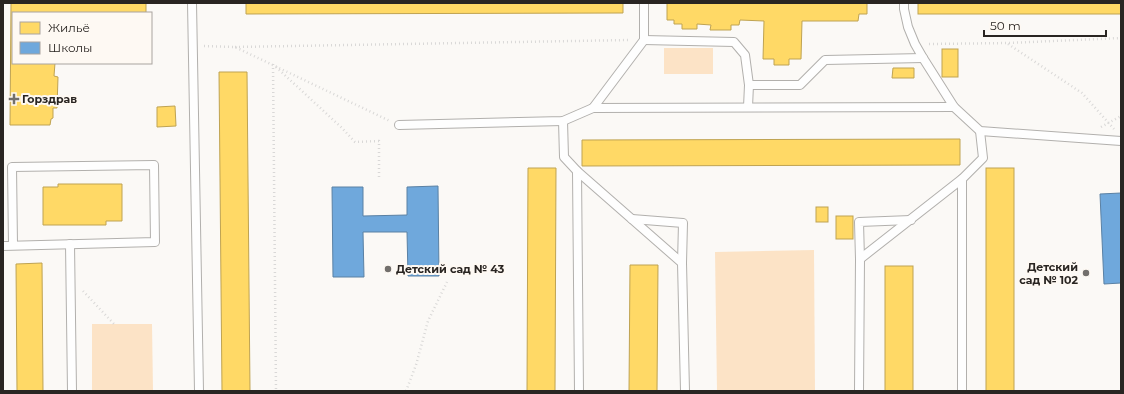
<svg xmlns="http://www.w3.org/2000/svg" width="1124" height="394" viewBox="0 0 1124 394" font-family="Montserrat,sans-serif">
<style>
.green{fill:#fce3c6}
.homes{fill:#ffd966;stroke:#bfa352}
.schools{fill:#6fa8dc;stroke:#5a81a4}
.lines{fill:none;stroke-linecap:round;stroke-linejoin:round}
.service-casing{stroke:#b2b0ad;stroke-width:10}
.path{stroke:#d9d8d7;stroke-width:2.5;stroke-dasharray:1 3;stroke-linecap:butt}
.service{stroke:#fefefe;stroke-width:8}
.poi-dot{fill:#726f6c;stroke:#fef9f3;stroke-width:1.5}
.labels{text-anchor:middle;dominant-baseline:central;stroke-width:4;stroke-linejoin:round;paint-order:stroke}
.poi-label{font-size:11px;font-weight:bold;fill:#292522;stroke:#fef9f3;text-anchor:start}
</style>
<rect width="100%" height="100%" fill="#fbf9f6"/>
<g class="green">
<rect x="664" y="48" width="49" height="26"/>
<path d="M814 250 815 391H717L715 252Z"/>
<path d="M92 324H152L153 391H92Z"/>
</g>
<g class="homes">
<path d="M11 3H146V13H13V63H55L54 76 58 77 57 108H53V118L51 119 50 125H10Z"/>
<path d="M246 3H623V13L246 14Z"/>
<path d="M667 3H867V14H859L858 21H802L801 59H789V65H774V59H763L764 21 740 20 739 25H731V30H710L711 25 697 24V29H682V24H674V20H667Z"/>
<rect x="918" y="3" width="203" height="11"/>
<rect x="942" y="49" width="16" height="28"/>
<path d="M893 68H914V78H892Z"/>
<path d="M219 72H247L250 391H222Z"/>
<path d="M175 106 176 126 157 127V107Z"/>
<path d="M960 139V165L582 166V140Z"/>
<path d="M528 168H556L555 391H527Z"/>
<rect x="986" y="168" width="28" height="223"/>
<path d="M58 184H122V221H106V225H43V187H58Z"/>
<rect x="816" y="207" width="12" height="15"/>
<rect x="836" y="216" width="17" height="23"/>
<path d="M42 263 43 391H17L16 264Z"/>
<path d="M630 265H658L657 391H629Z"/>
<rect x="885" y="266" width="28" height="125"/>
</g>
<g class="schools">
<path d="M438 186 439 276H408L407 232H363L364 277H333L332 187H363V216L407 215V187Z"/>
<path d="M1121 193V283L1104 284 1100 194Z"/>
</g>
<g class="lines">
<g class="service-casing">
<g id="service">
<path d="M192 3 199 391"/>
<path d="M904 3V9L908 27 915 44 923 58 954 107 980 131 1121 141"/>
<path d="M644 40 734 42 745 55 749 85 748 107"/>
<path d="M749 85H800L825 60 923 58"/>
<path d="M593 108 954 107"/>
<path d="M563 121 564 157 577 171 579 391"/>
<path d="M399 125 563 121 593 108 644 40V3"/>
<path d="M577 171 682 263 685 391"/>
<path d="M632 219 683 223 682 263"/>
<path d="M70 244 72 391"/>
<path d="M3 246 155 242 154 165 12 167 13 245"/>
<path d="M860 259 859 222 911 220"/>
<path d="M859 391 860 259 962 179"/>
<path d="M962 391V179L983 158 980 131"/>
</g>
</g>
<g class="path">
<path d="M929 44 1008 43 1121 38"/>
<path d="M1008 44 1082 93 1114 129"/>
<path d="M204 46 235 47 390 121"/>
<path d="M235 47 630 40"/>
<path d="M273 64 276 391"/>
<path d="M276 67 342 128 355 142 379 141V180"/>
<path d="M1101 127 1121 116"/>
<path d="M83 291 114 324"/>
<path d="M406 391 416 365 428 321 447 282"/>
</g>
<use href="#service" class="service"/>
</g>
<g class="poi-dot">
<path d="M12 93h4v4h4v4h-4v4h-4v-4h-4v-4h4z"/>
<circle cx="388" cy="269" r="4"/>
<circle cx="1086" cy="273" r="4"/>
</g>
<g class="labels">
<g class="poi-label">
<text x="22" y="99">Горздрав</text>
<text x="1078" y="267" text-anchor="end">Детский<tspan x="1078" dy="13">сад № 102</tspan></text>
<text x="396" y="269">Детский сад № 43</text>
</g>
</g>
<rect width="1124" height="394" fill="none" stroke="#292522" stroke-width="8"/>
<rect x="12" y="12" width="140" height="52" fill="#fef9f3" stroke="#a9a49f"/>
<rect x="20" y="22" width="20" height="12" fill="#ffd966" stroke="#a9a49f"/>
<text x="48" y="32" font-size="12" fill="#292522">Жильё</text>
<rect x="20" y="42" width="20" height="12" fill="#6fa8dc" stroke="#a9a49f"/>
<text x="48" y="52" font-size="12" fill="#292522">Школы</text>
<path d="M984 30v6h122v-6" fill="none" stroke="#292522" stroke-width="2"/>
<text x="990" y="30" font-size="12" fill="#292522" stroke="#fef9f3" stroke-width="3" paint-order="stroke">50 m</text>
</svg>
